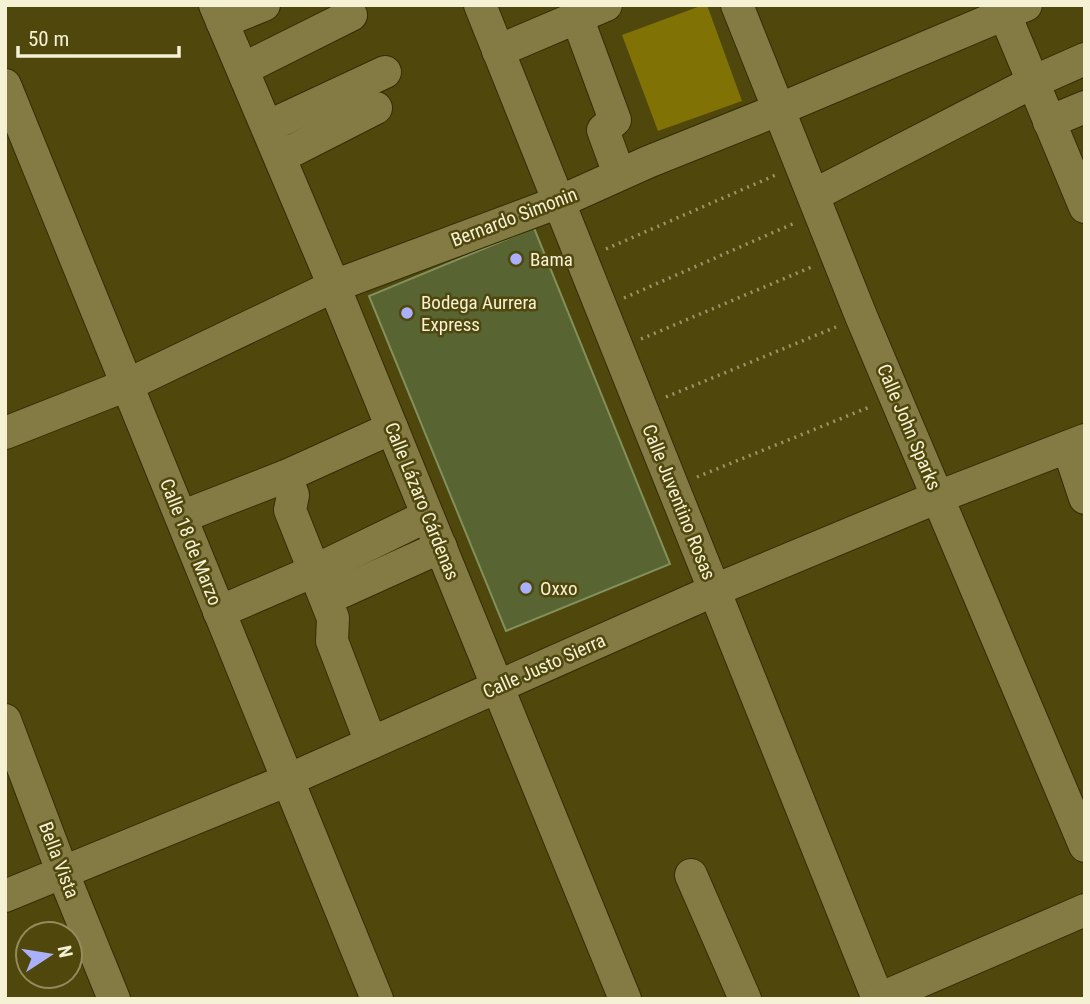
<svg xmlns="http://www.w3.org/2000/svg" width="1090" height="1004" viewBox="0 0 1090 1004" font-family="'Roboto Condensed',sans-serif">
<style>
.green{fill:#807204}
.building{fill:#586431;stroke:#82905b;stroke-width:2}
.lines{fill:none;stroke-linecap:round;stroke-linejoin:round}
.minor-casing{stroke:#342d01;stroke-width:34}
.path{stroke:#9b9467;stroke-width:3.5;stroke-dasharray:2 5;stroke-linecap:butt}
.minor{stroke:#837a44;stroke-width:32}
.poi-dot{fill:#aab0fb;stroke:#50470d;stroke-width:2.5}
.labels{text-anchor:middle;dominant-baseline:central;stroke-width:5;stroke-linejoin:round;paint-order:stroke}
.street-label{font-size:19px;fill:#f5f1d4;stroke:#50470d}
.poi-label{font-size:19px;fill:#f5f1d4;stroke:#50470d;text-anchor:start}
</style>
<rect width="100%" height="100%" fill="#50470d"/>
<path class="green" d="M703 5H707L742 101 658 131 622 35Z"/>
<path class="building" d="M534 228 670 564 506 631 369 296Z"/>
<g class="lines">
<g class="minor-casing">
<g id="minor">
<path d="M215 5 334 286 625 999"/>
<path d="M480 5 878 999"/>
<path d="M737 5 861 316 1085 846"/>
<path d="M1001 5 1085 207"/>
<path d="M577 17 615 120 603 130 619 174"/>
<path d="M222 22 264 5"/>
<path d="M498 51 606 5"/>
<path d="M243 69 351 15"/>
<path d="M5 85 377 999"/>
<path d="M1049 122 1085 107"/>
<path d="M267 127 385 72"/>
<path d="M280 157 376 108"/>
<path d="M814 195 1033 82 1085 59"/>
<path d="M5 433 127 385 334 286 559 202 648 162 780 109 1026 5"/>
<path d="M1068 447 1085 498"/>
<path d="M286 476 293 495 290 510 333 618 332 641 371 743"/>
<path d="M181 517 286 476 392 428"/>
<path d="M326 599 441 547"/>
<path d="M219 612 314 571 427 516"/>
<path d="M5 720 62 871 114 999"/>
<path d="M691 875 745 999"/>
<path d="M5 896 288 780 715 590 938 497 1085 440"/>
<path d="M879 999 1085 910"/>
</g>
</g>
<g class="path">
<path d="M606 249 778 174"/>
<path d="M624 298 797 222"/>
<path d="M641 339 814 266"/>
<path d="M666 397 836 327"/>
<path d="M697 477 872 406"/>
</g>
<use href="#minor" class="minor"/>
</g>
<g class="poi-dot">
<circle cx="516" cy="259" r="7"/>
<circle cx="407" cy="313" r="7"/>
<circle cx="526" cy="588" r="7"/>
</g>
<g class="labels">
<g class="street-label">
<text transform="translate(514 217) rotate(-21)">Bernardo Simonin</text>
<text transform="translate(909 427) rotate(67)">Calle John Sparks</text>
<text transform="translate(422 501) rotate(68)">Calle Lázaro Cárdenas</text>
<text transform="translate(679 502) rotate(68)">Calle Juventino Rosas</text>
<text transform="translate(191 542) rotate(68)">Calle 18 de Marzo</text>
<text transform="translate(544 666) rotate(-24)">Calle Justo Sierra</text>
<text transform="translate(59 860) rotate(69)">Bella Vista</text>
</g>
<g class="poi-label">
<text x="530" y="259">Bama</text>
<text x="421" y="302">Bodega Aurrera<tspan x="421" dy="22">Express</tspan></text>
<text x="540" y="588">Oxxo</text>
</g>
</g>
<rect width="1090" height="1004" fill="none" stroke="#f5f1d4" stroke-width="14"/>
<g transform="translate(49 955) rotate(78)"><circle r="33" fill="#50470d" stroke="#928b5d" stroke-width="2"/>
<path d="M0-5L12 26L0 18L-12 26Z" fill="#aab0fb"/>
<text y="-10" font-size="19" font-weight="bold" text-anchor="middle" fill="#f5f1d4">N</text>
</g>
<path d="M18 46v10h161v-10" fill="none" stroke="#f5f1d4" stroke-width="3.5"/>
<text x="28" y="46" font-size="21" fill="#f5f1d4" stroke="#50470d" stroke-width="5" paint-order="stroke">50 m</text>
</svg>
